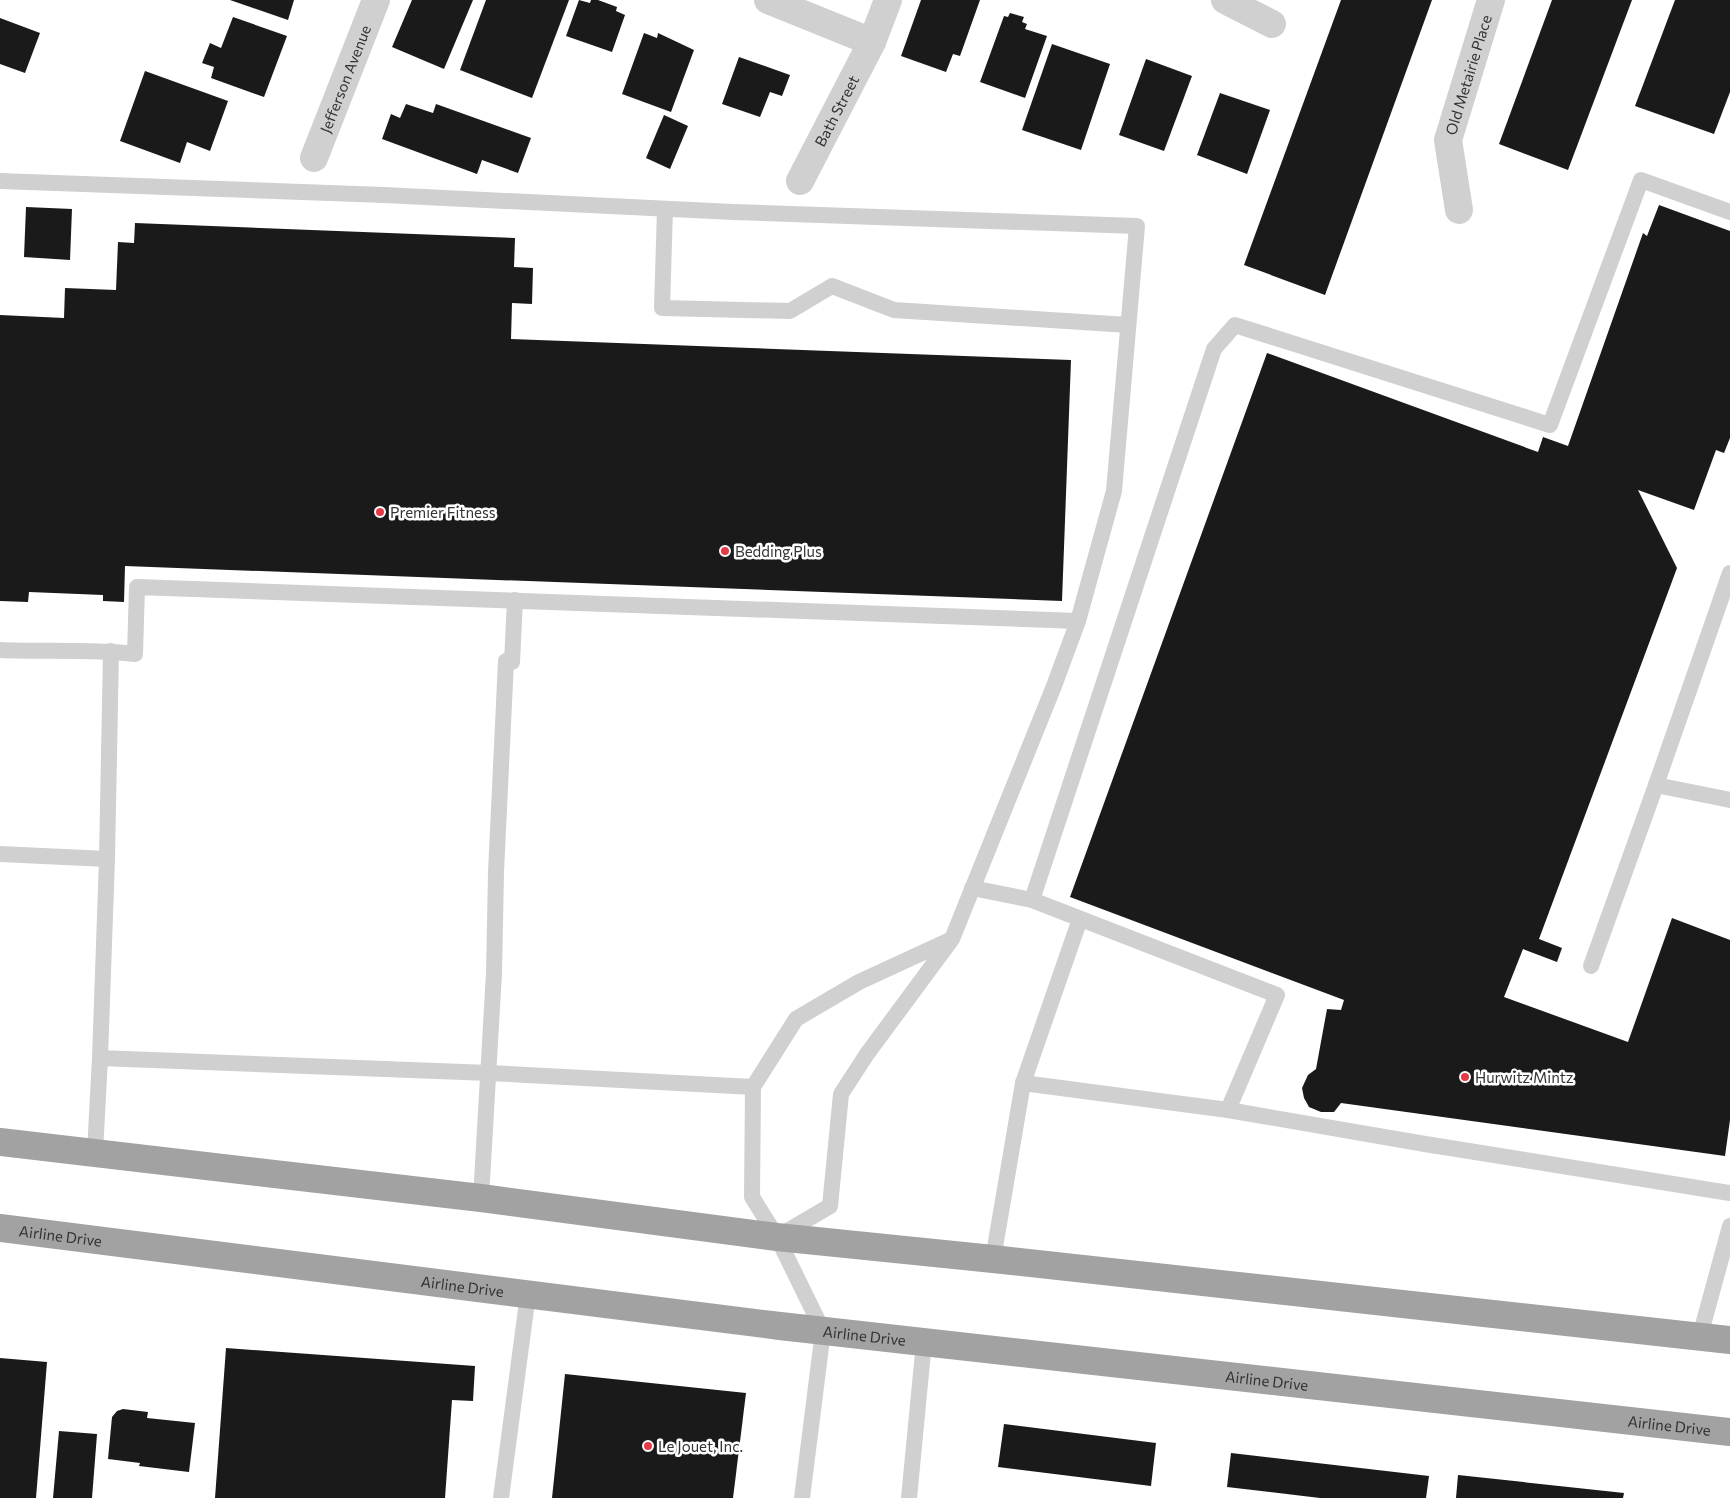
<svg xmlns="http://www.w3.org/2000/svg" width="1730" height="1498" viewBox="0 0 1730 1498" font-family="Commissioner,sans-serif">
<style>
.building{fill:#1a1a1a}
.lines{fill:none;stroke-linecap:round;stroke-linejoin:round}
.service{stroke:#d0d0d0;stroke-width:16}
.minor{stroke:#d0d0d0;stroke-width:28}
.trunk{stroke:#a2a2a2;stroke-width:28}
.poi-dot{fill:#e63946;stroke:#fff;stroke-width:2}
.labels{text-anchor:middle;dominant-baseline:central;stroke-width:5;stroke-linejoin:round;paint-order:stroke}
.street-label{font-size:15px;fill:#333;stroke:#fff}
.poi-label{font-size:15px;fill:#333;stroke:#fff;text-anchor:start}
</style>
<rect width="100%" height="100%" fill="#fff"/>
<g class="building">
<path d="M230 0H294L288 20Z"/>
<path d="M412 0H473L444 69 392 47Z"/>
<path d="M486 0H569L532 98 460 70Z"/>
<path d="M579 0 590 3 591 0H598L617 7 616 11 625 15 612 52 566 36Z"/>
<path d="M921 0H980L960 56 953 54 946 72 901 56Z"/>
<path d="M1341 0H1432L1325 295 1244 265Z"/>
<path d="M1552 0H1632L1568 170 1499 144Z"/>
<path d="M1675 0H1730V92L1714 134 1635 106Z"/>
<path d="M1010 13 1024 17 1022 22 1027 24 1025 29 1047 36 1025 98 980 82 1004 16 1008 17Z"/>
<path d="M233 17 287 36 264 97 211 78 214 67 202 63 210 43 221 48Z"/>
<path d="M0 18 40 33 25 73 0 64Z"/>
<path d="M644 33 657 38 658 33 694 50 671 112 622 94Z"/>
<path d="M1052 44 1110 64 1081 150 1022 130Z"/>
<path d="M739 57 790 75 782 96 770 92 760 117 722 104Z"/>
<path d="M1146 59 1192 76 1164 151 1119 135Z"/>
<path d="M145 71 228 101 210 151 187 142 180 163 120 141Z"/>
<path d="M1220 93 1270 110 1247 174 1197 155Z"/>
<path d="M406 104 433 113 436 104 531 138 518 173 482 160 477 174 382 139 391 114 400 118Z"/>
<path d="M664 115 688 126 670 169 646 158Z"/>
<path d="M1659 205 1730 231V438L1724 453 1716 450 1694 510 1638 490 1677 568 1539 939 1562 948 1557 962 1523 949 1504 997 1628 1042 1672 918 1730 940V1120L1725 1156 1341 1103 1334 1112H1321L1309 1107 1304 1098 1302 1088 1308 1075 1316 1069 1327 1009 1341 1010 1344 1000 1070 897 1267 353 1538 452 1543 437 1568 446 1643 233 1647 236Z"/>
<path d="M26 207 72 209 70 260 24 257Z"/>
<path d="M135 223 515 238 514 267 533 268 532 304 512 303 511 339 1071 360 1062 601 125 566 124 602 103 601V595L29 592 28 602 0 601V315L64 318 65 288 116 290 118 242 134 243Z"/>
<path d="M226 1348 475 1366 473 1401 452 1400 445 1498H215Z"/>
<path d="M0 1358 47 1362 36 1498H0Z"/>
<path d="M565 1374 746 1393 733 1498H552Z"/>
<path d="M123 1409 148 1412 147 1418 195 1423 189 1472 139 1466 140 1463 108 1459 112 1417 117 1411Z"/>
<path d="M1004 1424 1156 1443 1151 1486 998 1467Z"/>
<path d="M59 1431 97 1434 92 1498H53Z"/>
<path d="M1231 1453 1429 1476 1426 1498H1320L1227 1487Z"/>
<path d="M1458 1475 1624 1493 1623 1498H1456Z"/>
</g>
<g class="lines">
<g class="service">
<path d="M0 181 384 195 733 212 1137 226 1114 491 1078 621"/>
<path d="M665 209 662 308 790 311 832 286 894 310 1128 325"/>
<path d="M1730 573 1656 785 1730 800"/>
<path d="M0 650C45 652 90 649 135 654L137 587 1078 621 1054 686 952 939 867 1054 841 1094 830 1206 779 1236"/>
<path d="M512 662 515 600"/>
<path d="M0 854 107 859 100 1058 489 1073 753 1087"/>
<path d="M107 859 111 651"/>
<path d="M972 888 1032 900 1214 349 1235 325 1550 425 1641 180 1730 212"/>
<path d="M1032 900 1277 995 1228 1110 1425 1144 1730 1193"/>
<path d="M1591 966 1656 785"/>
<path d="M1023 1083 1080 919"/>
<path d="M95 1152 100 1058"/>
<path d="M481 1198 494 973 496 872 506 661"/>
<path d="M993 1259 1023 1083 1228 1110"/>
<path d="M1700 1336 1730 1226"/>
<path d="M501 1498 528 1294"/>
<path d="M802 1498 823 1331 777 1237 752 1197 753 1087 796 1019 859 982 950 940"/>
<path d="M909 1498 924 1342"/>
</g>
<g class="minor">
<path d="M768 0 872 42"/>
<path d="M1225 0 1272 24"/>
<path id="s1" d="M314 158 376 0"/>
<path id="s2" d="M800 181 872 42 888 0"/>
<path id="s3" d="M1459 210 1448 140 1491 0"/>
</g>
<g class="trunk">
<path d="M0 1142 481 1198 777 1237 993 1259 1730 1340"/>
<path id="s4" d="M0 1228 780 1326 1730 1432"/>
</g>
</g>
<g class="poi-dot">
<circle cx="380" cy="512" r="5"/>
<circle cx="725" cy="551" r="5"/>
<circle cx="1465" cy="1077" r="5"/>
<circle cx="648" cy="1446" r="5"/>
</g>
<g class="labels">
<g class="street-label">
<text stroke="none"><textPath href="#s3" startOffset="139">Old Metairie Place</textPath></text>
<text stroke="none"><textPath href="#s1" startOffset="85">Jefferson Avenue</textPath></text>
<text stroke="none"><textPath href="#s2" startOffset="79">Bath Street</textPath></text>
<text stroke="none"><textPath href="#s4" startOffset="61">Airline Drive</textPath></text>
<text stroke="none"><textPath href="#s4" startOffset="466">Airline Drive</textPath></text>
<text stroke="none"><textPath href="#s4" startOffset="871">Airline Drive</textPath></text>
<text stroke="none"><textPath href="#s4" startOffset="1276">Airline Drive</textPath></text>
<text stroke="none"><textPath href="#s4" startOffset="1681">Airline Drive</textPath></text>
</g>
<g class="poi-label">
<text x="390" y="512">Premier Fitness</text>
<text x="735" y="551">Bedding Plus</text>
<text x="1475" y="1077">Hurwitz Mintz</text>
<text x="658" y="1446">Le Jouet, Inc.</text>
</g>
</g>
</svg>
